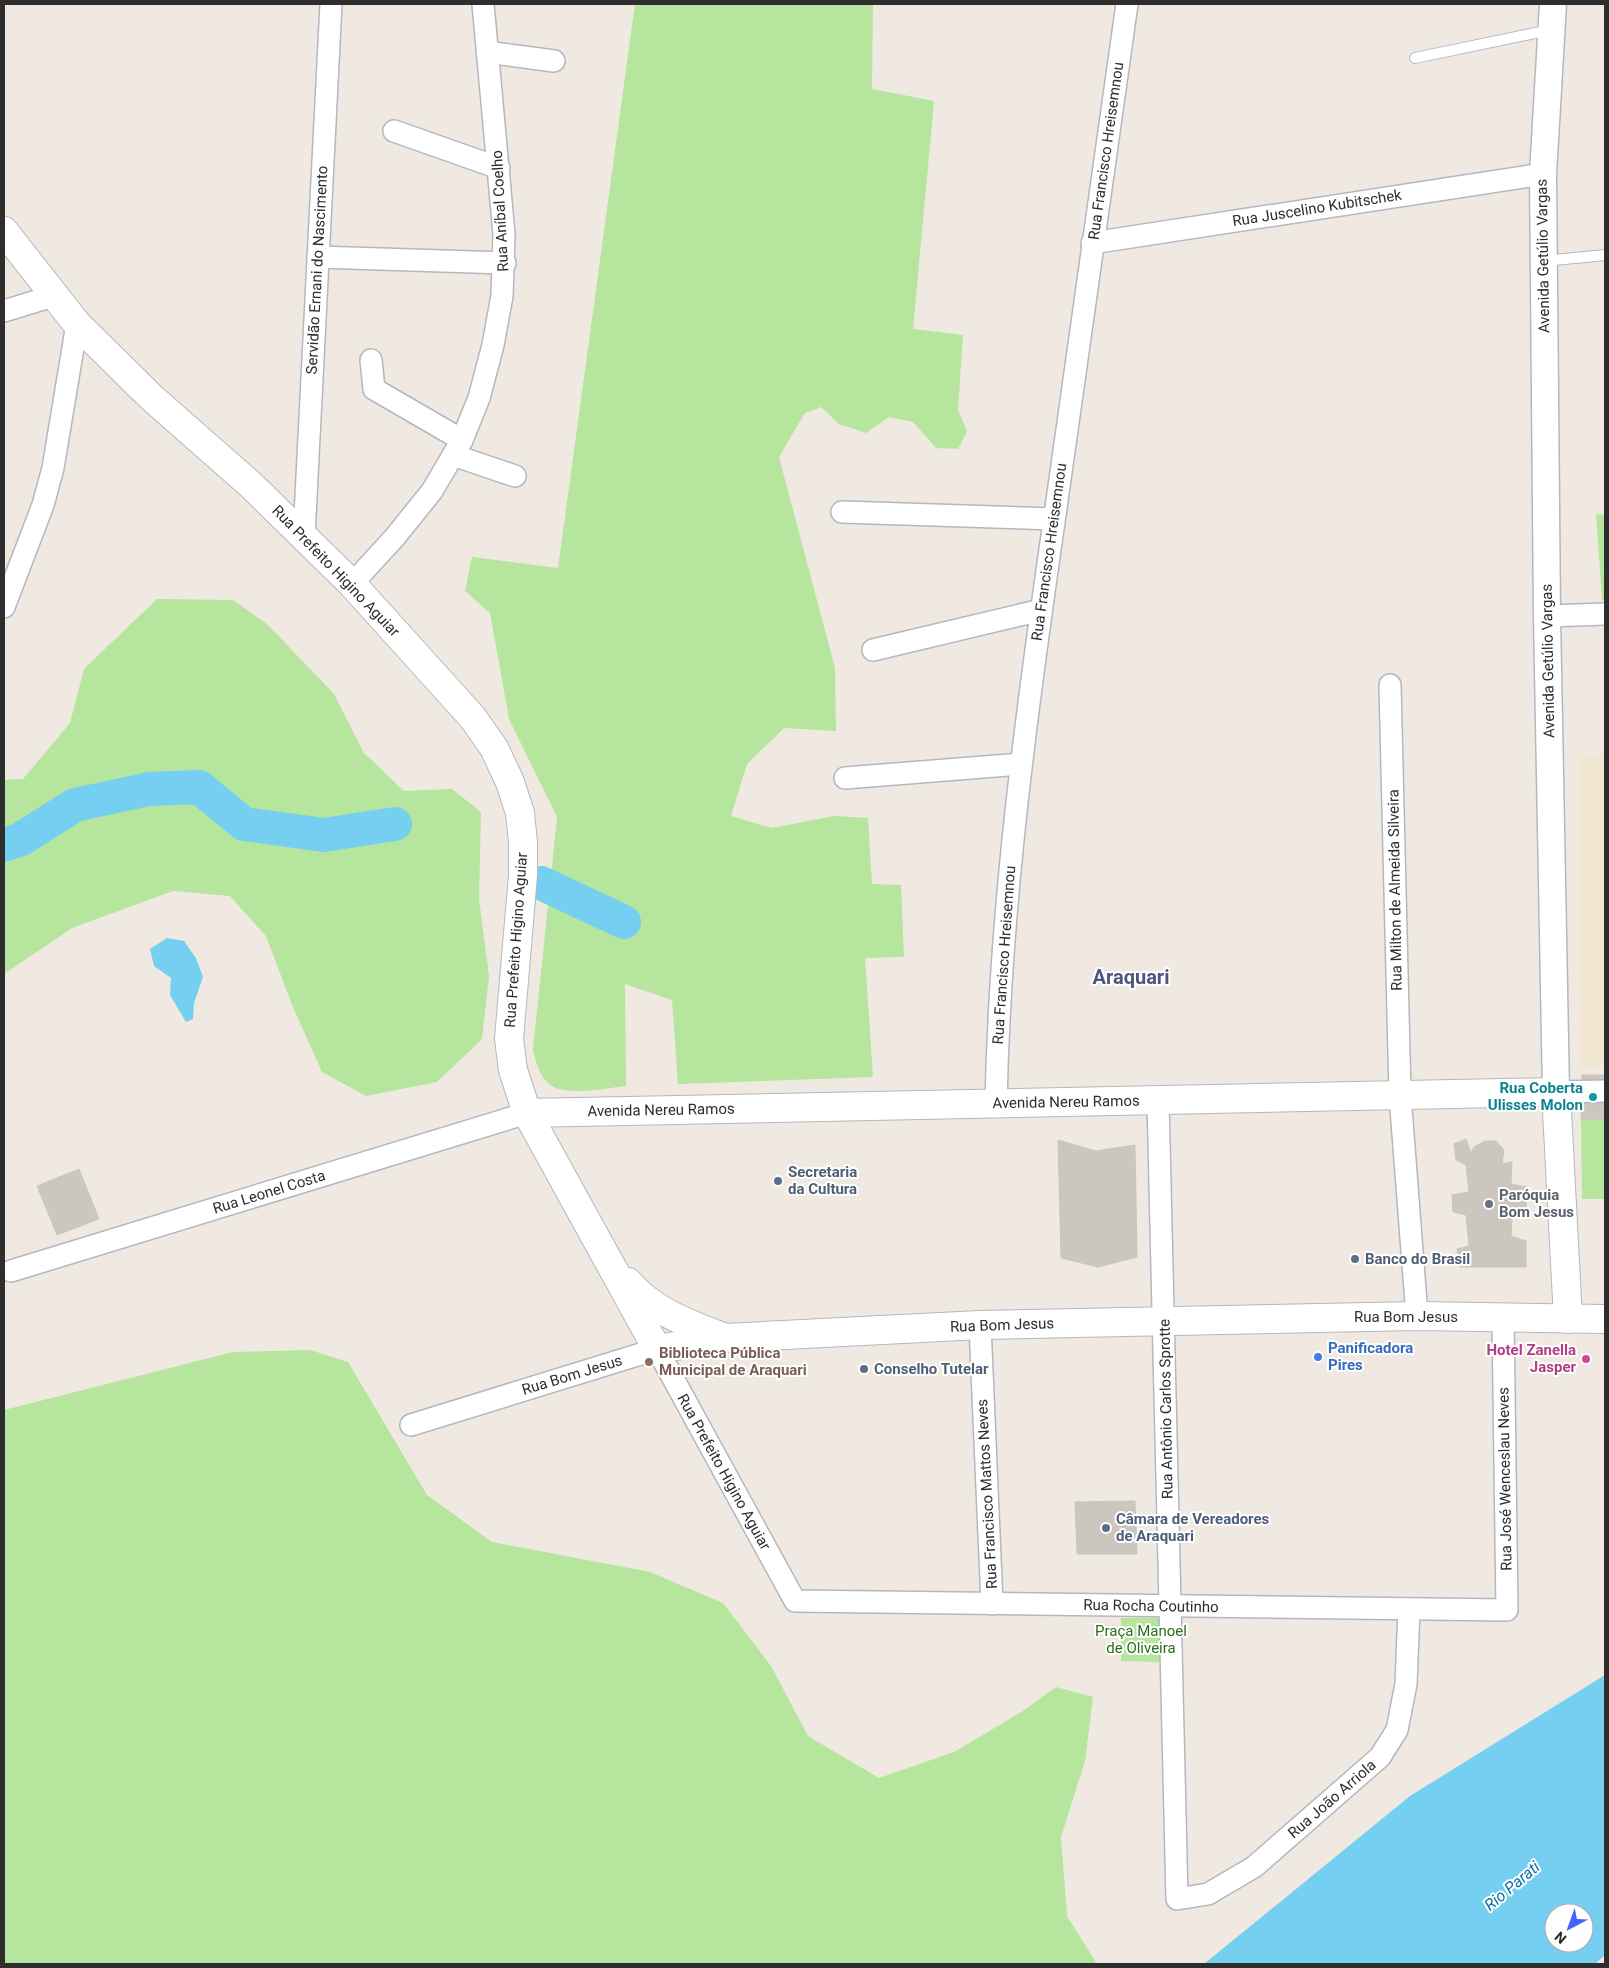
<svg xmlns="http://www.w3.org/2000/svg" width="1609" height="1968" viewBox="0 0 1609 1968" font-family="Roboto,sans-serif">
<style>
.education{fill:#f0e6d1}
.green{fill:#b6e59e}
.water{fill:#75cff0;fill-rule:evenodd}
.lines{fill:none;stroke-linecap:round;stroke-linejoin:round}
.river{stroke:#75cff0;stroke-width:34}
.building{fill:#cbc7bf;stroke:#cbc5ba}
.service-casing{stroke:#b4b7c1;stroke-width:12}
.minor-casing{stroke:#b4b7c1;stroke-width:24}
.tertiary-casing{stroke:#b4b7c1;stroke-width:29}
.secondary-casing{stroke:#b4b7c1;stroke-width:30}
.service{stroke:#fff;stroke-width:10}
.minor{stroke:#fff;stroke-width:21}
.tertiary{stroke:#fff;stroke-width:26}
.secondary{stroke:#fff;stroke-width:28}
.culture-dot{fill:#0f9aa8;stroke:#fff;stroke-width:2}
.service-dot{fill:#5c6f8a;stroke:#fff;stroke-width:2}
.worship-dot{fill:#6b7280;stroke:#fff;stroke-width:2}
.shop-dot{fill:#3f7fe0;stroke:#fff;stroke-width:2}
.hotel-dot{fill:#d1479c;stroke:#fff;stroke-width:2}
.education-dot{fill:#8d6e63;stroke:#fff;stroke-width:2}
.labels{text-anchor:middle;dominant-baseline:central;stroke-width:4;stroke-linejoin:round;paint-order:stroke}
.street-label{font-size:15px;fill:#2e2e2e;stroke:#fff}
.culture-label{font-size:15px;font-weight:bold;fill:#0d838f;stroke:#fff;text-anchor:end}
.service-label{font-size:15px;font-weight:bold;fill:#4e5e75;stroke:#fff;text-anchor:start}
.worship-label{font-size:15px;font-weight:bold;fill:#5b616d;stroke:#fff;text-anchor:start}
.shop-label{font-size:15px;font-weight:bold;fill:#366cbe;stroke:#fff;text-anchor:start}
.hotel-label{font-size:15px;font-weight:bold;fill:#b23c85;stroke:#fff;text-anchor:end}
.education-label{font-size:15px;font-weight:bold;fill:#785e54;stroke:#fff;text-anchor:start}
.park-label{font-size:15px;fill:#2c6e1b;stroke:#fff}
.water-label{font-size:16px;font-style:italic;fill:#0d6fa3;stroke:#fff}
.district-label{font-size:20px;font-weight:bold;fill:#4d5680;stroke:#fff}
</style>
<rect width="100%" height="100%" fill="#efe9e1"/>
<path class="education" d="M1605 755V1066H1580L1579 756Z"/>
<g class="green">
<path d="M635 4H873L872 89 934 101 913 329 963 335 958 410 967 431 958 449 936 448 913 422 889 417 866 433 839 424 821 407 805 413 779 457 835 668 836 731 784 728 747 764 731 816 772 828 834 816 868 818 872 884 901 885 904 957 865 958 873 1077 678 1084 672 1000 625 984 626 1086C608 1088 563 1097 549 1084 539 1075 536 1062 533 1050L557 817 509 719 490 613 465 591 472 557 558 568Z"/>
<path d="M1596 514 1605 515V600H1602Z"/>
<path d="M157 599 233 600 267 624 334 694 364 753 404 791 452 789 481 812 479 899 489 976 482 1039 437 1082 366 1096 322 1072 292 1005 266 936 230 896 173 891 72 928 4 974V780L23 779 70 723 84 669Z"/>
<path d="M1581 1119H1605V1199H1582Z"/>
<path d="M310 1350 348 1362 427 1495 492 1542 650 1572 723 1603 771 1666 808 1736 879 1778 954 1752 1023 1711 1056 1687 1093 1697 1085 1761 1061 1837 1067 1916 1097 1964H4V1410L233 1352Z"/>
<path d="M1121 1618H1161L1160 1662 1121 1661Z"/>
</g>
<g class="water">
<path d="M167 938 184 941 196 958 203 977 194 1003 193 1019 186 1022 170 995 171 978 154 966 150 949Z"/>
<path d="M1605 1675V1955L1595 1964H1204L1410 1796ZM1554 1913H1584V1943H1554Z"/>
</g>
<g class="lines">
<g class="river">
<path d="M4 845 21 839 75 805 149 789 199 787 244 824 324 835 395 824"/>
<path d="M541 883 624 922"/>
</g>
</g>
<g class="building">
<path d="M1582 1075H1605V1119H1581Z"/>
<path d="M1466 1139 1471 1153 1474 1147 1485 1141H1496L1504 1150 1502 1164 1512 1162 1511 1184 1527 1187 1526 1218 1512 1217 1511 1236 1526 1241V1267H1460L1457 1249 1469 1246 1466 1215 1453 1212 1452 1195 1469 1192 1466 1165 1456 1160 1454 1144Z"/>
<path d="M1058 1140 1096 1151 1135 1145 1137 1257 1098 1267 1061 1258Z"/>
<path d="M79 1169 99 1219 57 1235 37 1186Z"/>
<path d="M1135 1501 1137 1554H1077L1075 1502Z"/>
</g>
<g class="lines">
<g class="service-casing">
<g id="service">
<path d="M1415 58 1550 30"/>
<path d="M1544 261 1605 255"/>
</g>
</g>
<g class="minor-casing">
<g id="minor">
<path d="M487 52 554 61"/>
<path d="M394 131 499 168"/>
<path d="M1092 243 1543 174"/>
<path d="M318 257 505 263"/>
<path d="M4 311 53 296"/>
<path d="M371 360 374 389 462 440"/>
<path d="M453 455 515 476"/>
<path d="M842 512 1054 519"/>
<path d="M304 536 331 4"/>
<path d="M352 584 395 537 432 491 462 440 479 398 493 345 502 296 504 234 483 4"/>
<path d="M4 607 43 505 53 468 77 324"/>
<path d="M1547 616 1605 614"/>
<path d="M873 650 1041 610"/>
<path d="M1390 685 1400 1095 1417 1316"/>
<path d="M845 778 1021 764"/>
<path d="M1556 1092 1605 1091"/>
<path d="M1158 1100 1177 1899 1208 1894 1254 1867 1380 1757 1397 1730 1406 1684 1409 1609"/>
<path d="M996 1103C1000 908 1026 715 1054 522 1078 349 1102 176 1127 4"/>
<path d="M11 1271 527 1113"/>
<path d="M980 1325 992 1604"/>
<path d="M411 1425 657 1349 795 1601 1507 1610 1503 1317"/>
</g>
</g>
<g class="tertiary-casing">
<path id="tertiary" d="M1553 4 1543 174 1547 616 1556 1092"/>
</g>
<g class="secondary-casing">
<g id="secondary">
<path d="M4 231 77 324 151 397 251 485 352 584 473 718 494 748 510 782 520 813 523 842V875L509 1039 513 1070 527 1113 657 1349 725 1338 980 1325 1417 1316 1605 1319"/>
<path d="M527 1113 1556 1092 1568 1319"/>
<path d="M628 1282C652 1311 689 1324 723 1337"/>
</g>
</g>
<use href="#service" class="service"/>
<use href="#minor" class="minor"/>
<use href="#tertiary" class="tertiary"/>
<use href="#secondary" class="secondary"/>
</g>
<circle class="culture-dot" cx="1593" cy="1097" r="5"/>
<g class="service-dot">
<circle cx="778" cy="1181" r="5"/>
<circle cx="1355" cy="1259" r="5"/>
<circle cx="864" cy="1369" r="5"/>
<circle cx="1106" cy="1528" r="5"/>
</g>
<circle class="worship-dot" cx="1489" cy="1204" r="5"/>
<circle class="shop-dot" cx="1318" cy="1357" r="5"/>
<circle class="hotel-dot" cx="1586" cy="1359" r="5"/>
<circle class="education-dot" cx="649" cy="1362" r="5"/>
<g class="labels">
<g class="street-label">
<text transform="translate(1106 151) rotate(-82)">Rua Francisco Hreisemnou</text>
<text transform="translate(1317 208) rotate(-9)">Rua Juscelino Kubitschek</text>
<text transform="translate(500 211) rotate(-93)">Rua Aníbal Coelho</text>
<text transform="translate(1543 256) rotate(-91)">Avenida Getúlio Vargas</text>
<text transform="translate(317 270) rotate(-87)">Servidão Ernani do Nascimento</text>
<text transform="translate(1049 552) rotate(-82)">Rua Francisco Hreisemnou</text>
<text transform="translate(336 571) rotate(46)">Rua Prefeito Higino Aguiar</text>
<text transform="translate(1548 661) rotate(-91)">Avenida Getúlio Vargas</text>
<text transform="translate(1395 890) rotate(-91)">Rua Milton de Almeida Silveira</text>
<text transform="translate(516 940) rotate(-86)">Rua Prefeito Higino Aguiar</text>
<text transform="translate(1004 955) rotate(-86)">Rua Francisco Hreisemnou</text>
<text transform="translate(1066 1102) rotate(-1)">Avenida Nereu Ramos</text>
<text transform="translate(661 1110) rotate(-1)">Avenida Nereu Ramos</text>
<text transform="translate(269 1192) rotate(-17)">Rua Leonel Costa</text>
<text x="1406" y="1317">Rua Bom Jesus</text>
<text transform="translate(1002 1325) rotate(-2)">Rua Bom Jesus</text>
<text transform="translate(572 1375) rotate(-17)">Rua Bom Jesus</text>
<text transform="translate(1166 1409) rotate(-91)">Rua Antônio Carlos Sprotte</text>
<text transform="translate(724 1472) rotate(61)">Rua Prefeito Higino Aguiar</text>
<text transform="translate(1505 1479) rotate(-91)">Rua José Wenceslau Neves</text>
<text transform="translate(987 1494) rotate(-93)">Rua Francisco Mattos Neves</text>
<text transform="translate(1151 1606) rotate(1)">Rua Rocha Coutinho</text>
<text transform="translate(1332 1799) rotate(-41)">Rua João Arriola</text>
</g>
<g class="culture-label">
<text x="1583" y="1088">Rua Coberta<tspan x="1583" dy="17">Ulisses Molon</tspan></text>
</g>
<g class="service-label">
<text x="788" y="1172">Secretaria<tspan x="788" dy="17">da Cultura</tspan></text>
<text x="1365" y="1259">Banco do Brasil</text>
<text x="874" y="1369">Conselho Tutelar</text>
<text x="1116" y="1519">Câmara de Vereadores<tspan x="1116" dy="17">de Araquari</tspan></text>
</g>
<g class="worship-label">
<text x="1499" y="1195">Paróquia<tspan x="1499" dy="17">Bom Jesus</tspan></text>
</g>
<g class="shop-label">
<text x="1328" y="1348">Panificadora<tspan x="1328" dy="17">Pires</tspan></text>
</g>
<g class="hotel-label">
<text x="1576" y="1350">Hotel Zanella<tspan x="1576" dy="17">Jasper</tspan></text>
</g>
<g class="education-label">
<text x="659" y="1353">Biblioteca Pública<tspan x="659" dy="17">Municipal de Araquari</tspan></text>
</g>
<g class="park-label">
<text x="1141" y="1631">Praça Manoel<tspan x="1141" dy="17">de Oliveira</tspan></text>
</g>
<g class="water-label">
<text transform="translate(1512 1886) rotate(-40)">Rio Parati</text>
</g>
<g class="district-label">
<text x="1131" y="977">Araquari</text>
</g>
</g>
<rect width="1609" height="1968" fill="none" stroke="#2e2e2e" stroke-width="10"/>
<g transform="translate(1569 1928) rotate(221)"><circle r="24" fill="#ffffff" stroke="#ababab"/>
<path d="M0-4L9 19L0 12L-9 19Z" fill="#4264fb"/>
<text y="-8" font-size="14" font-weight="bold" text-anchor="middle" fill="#2e2e2e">N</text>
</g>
</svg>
